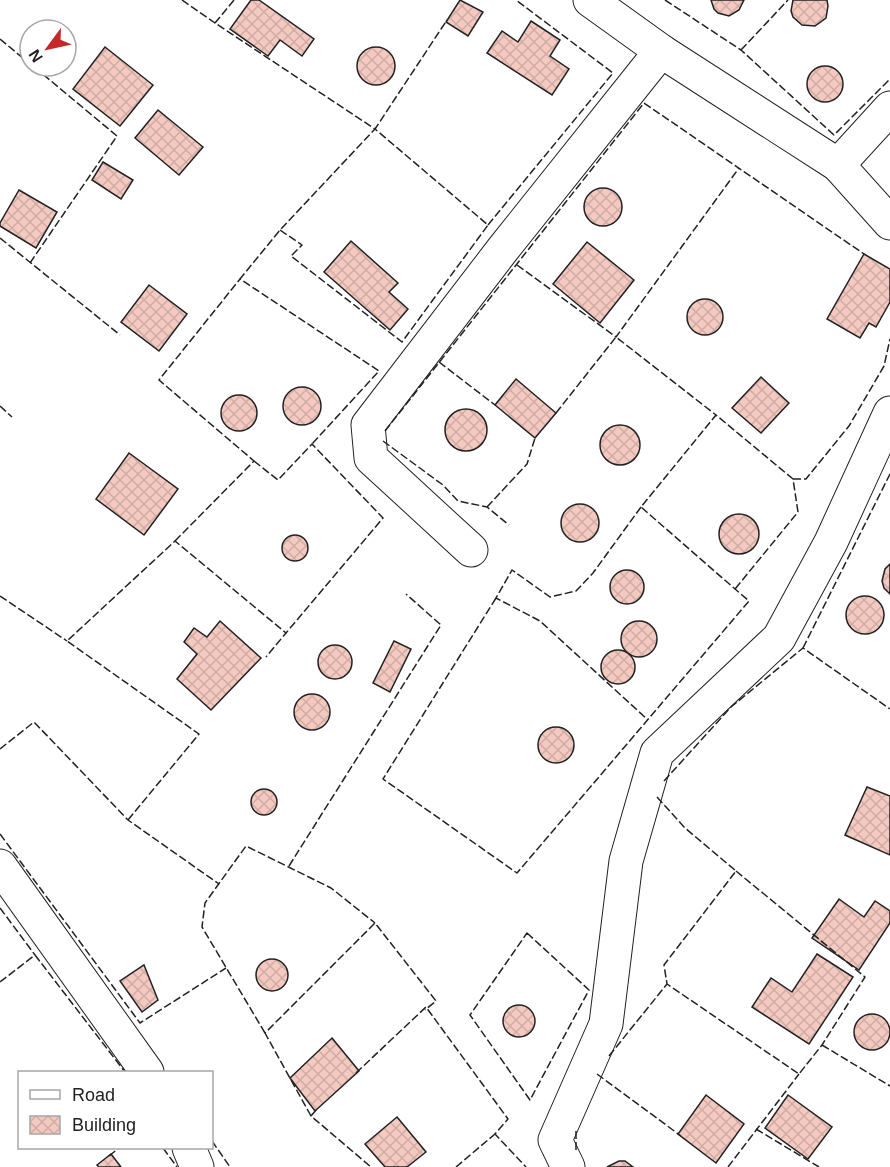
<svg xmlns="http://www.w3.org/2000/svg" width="890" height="1167" viewBox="0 0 890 1167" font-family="Arial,sans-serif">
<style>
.building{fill:url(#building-cross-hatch);stroke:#222;stroke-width:1.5}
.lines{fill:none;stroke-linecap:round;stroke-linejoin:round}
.minor-casing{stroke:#222;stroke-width:35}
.minor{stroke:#fff;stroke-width:33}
.fence{stroke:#222;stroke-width:1.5;stroke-dasharray:8 3;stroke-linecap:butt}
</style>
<defs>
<pattern id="building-cross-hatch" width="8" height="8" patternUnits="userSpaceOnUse" patternTransform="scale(1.5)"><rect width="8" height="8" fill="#f3c9c0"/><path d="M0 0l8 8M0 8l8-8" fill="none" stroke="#d0aca5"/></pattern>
</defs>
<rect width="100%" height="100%" fill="#fff"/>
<g class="building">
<path d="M251 0H259L314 39 302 56 280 40 268 56 230 29Z"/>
<path d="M460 0 483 12 468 36 446 22Z"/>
<path d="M711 0H744L739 10 729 16 718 13 714 9Z"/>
<path d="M793 0H827L828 6 826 18 815 26 802 25 793 17 791 11Z"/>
<path d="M531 21 560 40 550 56 569 69 552 95 487 53 502 31 518 42Z"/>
<circle cx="376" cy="66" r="19"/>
<path d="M105 47 153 85 120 126 73 89Z"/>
<circle cx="825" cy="84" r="18"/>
<path d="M158 110 203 147 179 175 135 138Z"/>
<path d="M103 162 133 180 121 199 92 180Z"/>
<circle cx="603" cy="207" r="19"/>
<path d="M19 190 57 212 36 248 0 226V223Z"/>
<path d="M351 241 398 283 389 292 408 309 390 330 324 272Z"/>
<path d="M587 242 634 280 600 323 553 284Z"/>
<path d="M864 254 890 269V302L876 327 869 323 860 338 827 319Z"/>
<path d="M149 285 187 314 159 351 121 322Z"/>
<circle cx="705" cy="317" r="18"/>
<path d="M761 377 789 403 761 433 732 408Z"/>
<path d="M516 379 556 413 535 438 495 405Z"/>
<circle cx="302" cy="406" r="19"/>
<circle cx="239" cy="413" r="18"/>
<circle cx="466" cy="430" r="21"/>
<circle cx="620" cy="445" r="20"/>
<path d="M129 453 178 489 144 535 96 499Z"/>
<circle cx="580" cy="523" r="19"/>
<circle cx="739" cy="534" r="20"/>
<circle cx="295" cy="548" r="13"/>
<path d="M890 564V594L884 588 882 581 885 569Z"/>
<circle cx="627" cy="587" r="17"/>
<circle cx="865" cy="615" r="19"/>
<path d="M220 621 261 658 211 710 177 679 197 654 184 642 194 628 207 637Z"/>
<circle cx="639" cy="639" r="18"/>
<path d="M394 641 411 649 390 692 373 683Z"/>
<circle cx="335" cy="662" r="17"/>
<circle cx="618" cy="667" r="17"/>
<circle cx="312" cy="712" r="18"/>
<circle cx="556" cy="745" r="18"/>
<path d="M867 787 890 796V855L845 835Z"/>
<circle cx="264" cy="802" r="13"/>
<path d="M839 899 864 917 875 901 890 911V923L859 970 812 938Z"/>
<path d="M817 954 853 977 809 1044 752 1007 771 978 792 992Z"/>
<circle cx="272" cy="975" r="16"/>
<path d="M144 965 158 1000 142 1012 120 981Z"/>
<circle cx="519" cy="1021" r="16"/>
<circle cx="872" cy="1032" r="18"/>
<path d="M332 1038 359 1071 315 1111 290 1078Z"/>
<path d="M706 1095 744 1124 716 1163 678 1134Z"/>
<path d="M788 1095 832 1127 808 1159 765 1128Z"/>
<path d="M397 1117 426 1152 407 1167H385L365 1144Z"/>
<path d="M111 1154 121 1167H99L97 1165Z"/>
<path d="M619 1161H625L633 1167H607Z"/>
</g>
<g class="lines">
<g class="minor-casing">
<g id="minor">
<path d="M590 0 661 51 838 165 890 223"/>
<path d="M838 165 890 108"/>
<path d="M471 550 371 458 368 425 503 249 661 51"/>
<path d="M0 866 147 1072"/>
<path d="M189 1148 197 1167"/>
<path d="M568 1167 555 1140 606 1024 626 861 657 753 779 638 831 542 890 413"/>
</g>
</g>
<use href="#minor" class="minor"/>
<g class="fence">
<path d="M182 0 215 23"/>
<path d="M234 0 215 23 375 129 447 20"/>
<path d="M665 0 741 50 834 135 890 79"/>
<path d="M0 39 30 64"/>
<path d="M741 50 788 0"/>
<path d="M488 225 613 73 516 0"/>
<path d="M280 230 302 245 291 256 402 342 488 225 375 129 280 230 240 279 379 371 312 444"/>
<path d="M0 238 120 335"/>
<path d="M30 263 117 136 33 66"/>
<path d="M517 265 616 337 739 168"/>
<path d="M439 362 495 405"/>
<path d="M0 406 12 417"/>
<path d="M556 413 616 337 716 415"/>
<path d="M385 431 644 103 864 254"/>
<path d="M383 441 443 485 458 501 487 507 509 525"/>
<path d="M254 461 278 480 312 444 383 518 286 633"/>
<path d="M793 479H806L849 426 884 366 890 339"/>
<path d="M487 507 527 464 535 438"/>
<path d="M641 507 593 573 576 591 550 597 512 570 496 598 540 621 648 720"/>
<path d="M175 541 254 461 159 380 240 279"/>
<path d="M0 596 67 641"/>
<path d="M496 598 383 779 517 873 749 601 735 589 641 507 716 415 793 479 798 512 735 589"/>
<path d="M803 648 890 474"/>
<path d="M0 749 34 722 128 820 219 884"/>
<path d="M664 781 731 707 803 648 890 709"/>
<path d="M657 797 685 828 736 871"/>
<path d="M128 820 199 734 67 641 175 541 286 633 266 657"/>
<path d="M0 834 140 1023 226 968"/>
<path d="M289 866 441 625 406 594"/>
<path d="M736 871 865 977 822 1045 799 1074 667 984 664 965Z"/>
<path d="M0 908 35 955"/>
<path d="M527 933 589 990 530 1100 470 1015Z"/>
<path d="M0 982 35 955 125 1072"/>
<path d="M265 1033 202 927 205 903 246 846 331 888 375 923"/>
<path d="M822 1045 890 1086"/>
<path d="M609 1056 667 984"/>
<path d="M356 1073 426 1007 508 1119 495 1134 526 1167"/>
<path d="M597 1074 681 1136"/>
<path d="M316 1110 311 1116 371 1167"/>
<path d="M311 1116 265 1033 375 923 436 1001 425 1010"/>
<path d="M756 1129 819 1167"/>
<path d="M212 1141 230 1167"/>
<path d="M163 1148 177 1167"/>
<path d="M576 1150V1129"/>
<path d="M109 1156 119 1148"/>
<path d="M456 1167 495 1134"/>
<path d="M728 1167 799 1074"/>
</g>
</g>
<rect x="18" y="1071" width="195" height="78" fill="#ffffff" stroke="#a7a7a7" stroke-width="1.5"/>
<rect x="30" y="1090" width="30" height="9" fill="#ffffff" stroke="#a7a7a7" stroke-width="1.5"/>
<text x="72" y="1101" font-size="18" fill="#222222">Road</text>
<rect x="30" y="1116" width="30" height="18" fill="url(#building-cross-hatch)" stroke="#a7a7a7" stroke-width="1.5"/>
<text x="72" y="1131" font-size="18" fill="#222222">Building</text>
<g transform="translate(48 48) rotate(237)"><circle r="28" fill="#ffffff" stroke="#a7a7a7" stroke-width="1.5"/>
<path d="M0-4.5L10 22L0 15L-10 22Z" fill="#c62828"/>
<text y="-9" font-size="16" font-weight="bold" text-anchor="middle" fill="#222222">N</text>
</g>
</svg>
